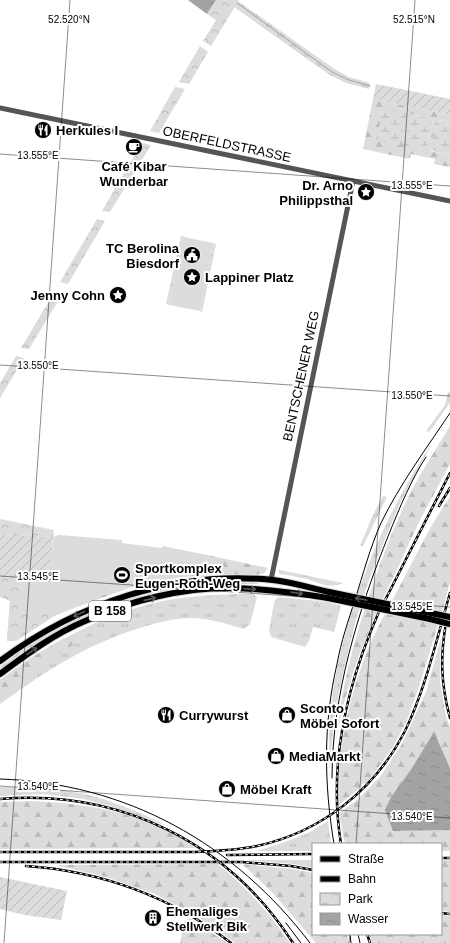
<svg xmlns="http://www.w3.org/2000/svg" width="450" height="943" viewBox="0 0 450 943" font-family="Arial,sans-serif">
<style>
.grass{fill:url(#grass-tufts)}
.forest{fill:url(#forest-firs);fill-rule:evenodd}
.wetland{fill:url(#wetland-marsh)}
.park{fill:url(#park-crowns)}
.garden{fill:url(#garden-furrows)}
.pitch{fill:#dcdcdc}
.water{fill:url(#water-ripples)}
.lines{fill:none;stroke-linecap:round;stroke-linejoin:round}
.stream{stroke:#a3a3a3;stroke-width:1}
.primary-casing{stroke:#dbdbdb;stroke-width:8}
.tertiary{stroke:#555;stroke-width:5}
.primary{stroke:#000;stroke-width:6}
.tram{stroke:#000;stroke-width:1}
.rail-casing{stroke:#000;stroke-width:2.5}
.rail{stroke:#fff;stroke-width:1;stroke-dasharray:3;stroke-linecap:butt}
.primary-bridge-casing{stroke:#dbdbdb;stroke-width:8;stroke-linecap:butt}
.primary-bridge{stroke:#000;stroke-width:6}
.oneway{stroke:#595959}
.ticks{fill:none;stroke:#000;stroke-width:1;stroke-opacity:0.45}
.labels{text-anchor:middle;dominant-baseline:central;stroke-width:4;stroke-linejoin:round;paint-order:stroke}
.shield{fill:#fff;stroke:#4c4c4c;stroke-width:1}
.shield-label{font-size:12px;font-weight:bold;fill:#000}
.poi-label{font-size:13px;font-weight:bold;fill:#000;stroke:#fff;text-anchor:start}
.street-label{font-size:13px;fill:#000;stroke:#fff}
.ticks-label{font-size:10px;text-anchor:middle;fill:#000;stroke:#fff;stroke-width:4;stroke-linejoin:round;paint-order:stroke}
</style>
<defs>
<pattern id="grass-tufts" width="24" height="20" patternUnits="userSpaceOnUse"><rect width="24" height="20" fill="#dcdcdc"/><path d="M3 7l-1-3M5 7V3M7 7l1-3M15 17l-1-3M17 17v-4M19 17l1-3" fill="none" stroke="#bbb"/></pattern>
<pattern id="forest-firs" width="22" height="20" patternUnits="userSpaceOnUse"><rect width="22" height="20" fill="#dcdcdc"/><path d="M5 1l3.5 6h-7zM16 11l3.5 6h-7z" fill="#bbb"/></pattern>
<pattern id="wetland-marsh" width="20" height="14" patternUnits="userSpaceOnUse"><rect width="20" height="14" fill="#dcdcdc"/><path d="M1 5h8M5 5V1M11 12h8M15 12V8" fill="none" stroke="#bbb"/></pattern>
<pattern id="park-crowns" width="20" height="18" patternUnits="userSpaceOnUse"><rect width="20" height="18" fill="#dcdcdc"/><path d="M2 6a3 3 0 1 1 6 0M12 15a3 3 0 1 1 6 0" fill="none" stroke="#bbb"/></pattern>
<pattern id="garden-furrows" width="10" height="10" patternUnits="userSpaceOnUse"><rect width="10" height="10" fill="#dcdcdc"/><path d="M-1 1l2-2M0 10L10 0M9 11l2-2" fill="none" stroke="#bbb"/></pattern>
<pattern id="water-ripples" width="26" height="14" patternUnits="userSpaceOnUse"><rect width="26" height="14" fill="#a3a3a3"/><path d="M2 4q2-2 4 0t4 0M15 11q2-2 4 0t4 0" fill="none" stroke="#8b8b8b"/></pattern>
</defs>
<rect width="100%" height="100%" fill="#fff"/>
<g class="grass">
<path d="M238 1 333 68 349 77 370 83 369 89 346 83 330 75 234 7Z"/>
<path d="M181 236 216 244 202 312 200 311 213 243 183 237 169 305 166 304Z"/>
<path d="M448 392 450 393V403L429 432 426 431 445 405Z"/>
<path d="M433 442 402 499 386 536 368 583 355 623 344 669 335 712 329 771C329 753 329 734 330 716 339 622 380 520 433 442Z"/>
<path d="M383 496 387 497 363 546H360L372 517Z"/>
<path d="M279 569 280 570 343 583C329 589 321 584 307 579 298 577 289 575 281 574L279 573Z"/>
<path d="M231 582 258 583V584H224L125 603 100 611 69 625 33 647 0 669V667C6 663 11 658 16 654 27 645 39 639 50 633 106 601 167 585 231 582Z"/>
<path d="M235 594H253L257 597 250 624 244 629C227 624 209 618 191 618 175 618 159 622 143 627 87 644 47 670 0 704V680C53 642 108 610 174 599 194 596 214 595 235 594Z"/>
<path d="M279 597 327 602 341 606 334 632 313 627 309 641 305 647 271 637 269 630 274 603 275 600Z"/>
<path d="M0 787C22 788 46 788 68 791 102 796 136 810 167 826L123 810 84 799 42 794 0 796Z"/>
<path d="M328 821 331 844H313V851H257L282 843 308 833Z"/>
<path d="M242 860H313V868L294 864Z"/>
</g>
<g class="forest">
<path d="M373 99 450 115V122L438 120 430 150 431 151 450 155V167L434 164 435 159 411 154 410 159 363 149ZM410 114 433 119 427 150Z"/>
<path d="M450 426V464L421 518 375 616 356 663 342 709 336 742C340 692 353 644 369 596 382 558 395 522 414 486 425 466 438 446 450 426Z"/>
<path d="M450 497V582L443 608 419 687 407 720 393 747 367 783 362 784 361 787 338 806C337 751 348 698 369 647 379 623 393 600 405 576 419 550 432 522 450 497Z"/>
<path d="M207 555 268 568 264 573 254 575 222 574 182 577 132 587 104 597 61 613 51 618 16 641H7L10 601 4 598 0 597V591L20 587C24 596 19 606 17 615L75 596 206 568Z"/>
<path d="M64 638H71L73 642V645L50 658 46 664 36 668 0 692V680L32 657Z"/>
<path d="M441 638 440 682 446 717 450 726V768L434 733 412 768 391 797 393 831 450 830V851H441V844H345L339 813 357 800 380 777 402 744 426 692Z"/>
<path d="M32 801C94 804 144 813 196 848L0 849V802Z"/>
<path d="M441 860H450V912L441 911Z"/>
<path d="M218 864C246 887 270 913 290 943H235L209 924 181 908 155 894 106 877 59 866V865Z"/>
<path d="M242 864 293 869 313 873V934H347L349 943H316L270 890Z"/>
<path d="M441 915 450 916V943H372L369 934H441Z"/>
<path d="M190 918 227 943H180L185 921Z"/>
</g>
<g class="wetland">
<path d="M383 108 407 113 400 145 376 140Z"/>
<path d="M410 114 433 119 427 150 404 146Z"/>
<path d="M436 120 450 122V155L430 150Z"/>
</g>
<g class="park">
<path d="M216 0H239L211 46 203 41 216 20 207 14Z"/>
<path d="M200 46 208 52 189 84 179 82Z"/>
<path d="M175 87 185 89 159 133 150 131Z"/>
<path d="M142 143 151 145 110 212 102 211Z"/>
<path d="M97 219 105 221 68 284 60 282Z"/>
<path d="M55 291 63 293 29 349 21 348Z"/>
<path d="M16 356 24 358 0 398V383Z"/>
<path d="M0 519 54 530 53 537 0 534Z"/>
<path d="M0 577 21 579 19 612 51 614V618L16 641H7L10 601 4 598 0 597Z"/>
</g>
<g class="garden">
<path d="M376 84 450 99V115L373 99Z"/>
<path d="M0 534 53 537 50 583 21 581V579L0 577Z"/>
<path d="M0 877 67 891 61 920 25 915 0 909Z"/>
</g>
<g class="pitch">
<path d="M183 237 213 243 200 311 169 305Z"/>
<path d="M59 535 122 540V543L162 548 163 546 207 555 206 574 161 579 104 595 56 615 19 612 21 581 50 582 53 537Z"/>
</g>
<g class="water">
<path d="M188 0H216L207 14Z"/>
<path d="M434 732 450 768V830L393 831 385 810 391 797 412 768Z"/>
</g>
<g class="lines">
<path class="stream" d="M237 3 332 72 349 80 370 86"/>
<g class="primary-casing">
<g id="primary">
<path d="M392 605 431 613"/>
<path d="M391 611 430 619"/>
<path d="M0 661C78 603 175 570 273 580 292 582 310 588 329 592"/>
<path d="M0 674C27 654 54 634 85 621 131 600 184 587 234 588 266 589 297 593 328 598"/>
</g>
</g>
<g class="tertiary">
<path d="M0 108 450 201"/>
<path d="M271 580 353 181"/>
</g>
<use href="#primary" class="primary"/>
<g class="tram">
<path d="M332 778C332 695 358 611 389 534 399 509 412 478 426 457"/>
<path d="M0 779C126 783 234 843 310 943"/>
<path d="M334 844C324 784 323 724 337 664 341 642 348 621 355 600 363 574 370 548 381 523 400 484 426 449 450 413"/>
<path d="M286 923 301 943"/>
<path d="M350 934 351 943"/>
<path d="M358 934 360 943"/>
</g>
<g class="rail-casing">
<g id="rail">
<path d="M439 506 450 488"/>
<path d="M446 623C440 657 441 685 450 718"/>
<path d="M0 799C119 789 228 842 293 943"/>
<path d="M341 844C328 765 346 687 378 614L450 473"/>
<path d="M0 852H196C217 851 237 850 257 846 321 832 375 790 405 731 425 690 437 638 450 593"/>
<path d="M227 855 313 854"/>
<path d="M441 858H450"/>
<path d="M0 862H242L291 866 313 870"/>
<path d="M26 866C101 871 172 897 231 943"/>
<path d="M441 913 450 914"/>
<path d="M367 934 370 943"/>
</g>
</g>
<use href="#rail" class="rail"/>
<g class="primary-bridge-casing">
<g id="primary-bridge">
<path d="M329 592 392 605"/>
<path d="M328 598 391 611"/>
<path d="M431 613 450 617"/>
<path d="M430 619 450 624"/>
</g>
</g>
<use href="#primary-bridge" class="primary-bridge"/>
</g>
<defs><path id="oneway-shaft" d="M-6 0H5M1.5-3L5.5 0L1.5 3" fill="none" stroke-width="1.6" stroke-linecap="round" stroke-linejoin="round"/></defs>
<g class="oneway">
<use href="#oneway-shaft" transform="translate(250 589) rotate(3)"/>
<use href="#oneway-shaft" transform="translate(297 593) rotate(8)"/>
<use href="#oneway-shaft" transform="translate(150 599) rotate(-13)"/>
<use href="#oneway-shaft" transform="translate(361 599) rotate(-168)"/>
<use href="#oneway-shaft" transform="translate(79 614) rotate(155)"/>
<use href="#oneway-shaft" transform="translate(32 651) rotate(-34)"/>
</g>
<path class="ticks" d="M0 154 450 186M0 365 450 396M0 576 450 607M0 786 450 818M356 844 415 0M4 943 70 0M349 943 350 934"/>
<defs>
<g id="restaurant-disc" transform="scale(0.9)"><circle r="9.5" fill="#000" stroke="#fff"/><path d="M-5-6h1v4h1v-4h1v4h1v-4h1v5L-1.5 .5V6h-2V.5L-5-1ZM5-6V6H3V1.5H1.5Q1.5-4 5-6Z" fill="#fff"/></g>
<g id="cafe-disc" transform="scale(0.9)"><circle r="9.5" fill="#000" stroke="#fff"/><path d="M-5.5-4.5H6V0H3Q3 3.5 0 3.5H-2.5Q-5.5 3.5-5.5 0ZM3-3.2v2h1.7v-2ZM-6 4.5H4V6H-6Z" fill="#fff"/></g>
<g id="sight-disc" transform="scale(0.9)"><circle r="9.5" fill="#000" stroke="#fff"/><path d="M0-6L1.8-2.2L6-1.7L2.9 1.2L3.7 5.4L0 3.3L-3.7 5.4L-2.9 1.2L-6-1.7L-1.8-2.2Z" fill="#fff"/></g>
<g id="civic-disc" transform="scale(0.9)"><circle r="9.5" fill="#000" stroke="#fff"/><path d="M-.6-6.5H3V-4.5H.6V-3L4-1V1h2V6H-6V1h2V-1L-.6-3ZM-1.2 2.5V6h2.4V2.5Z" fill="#fff"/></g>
<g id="stadium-disc" transform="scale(0.9)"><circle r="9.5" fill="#000" stroke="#fff"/><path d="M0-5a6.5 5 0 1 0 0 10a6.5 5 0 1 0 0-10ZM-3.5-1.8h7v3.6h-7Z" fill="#fff"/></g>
<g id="shop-disc" transform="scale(0.9)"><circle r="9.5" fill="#000" stroke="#fff"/><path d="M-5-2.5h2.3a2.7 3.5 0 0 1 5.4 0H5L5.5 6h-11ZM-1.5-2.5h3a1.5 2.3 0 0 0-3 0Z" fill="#fff"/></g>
<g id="building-disc" transform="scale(0.9)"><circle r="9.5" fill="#000" stroke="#fff"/><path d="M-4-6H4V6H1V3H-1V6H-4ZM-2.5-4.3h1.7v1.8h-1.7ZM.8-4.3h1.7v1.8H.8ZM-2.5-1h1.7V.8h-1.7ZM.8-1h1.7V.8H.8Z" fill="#fff"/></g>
</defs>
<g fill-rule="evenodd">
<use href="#restaurant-disc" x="43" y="130"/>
<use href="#cafe-disc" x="134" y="147"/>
<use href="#sight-disc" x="366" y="192"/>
<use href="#civic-disc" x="192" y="255"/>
<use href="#sight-disc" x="192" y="277"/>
<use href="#sight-disc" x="118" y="295"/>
<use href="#stadium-disc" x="122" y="575"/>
<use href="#restaurant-disc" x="166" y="715"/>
<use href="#shop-disc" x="287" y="715"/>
<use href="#shop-disc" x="276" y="756"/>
<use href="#shop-disc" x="227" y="789"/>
<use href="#building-disc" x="153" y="918"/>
</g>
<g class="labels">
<rect class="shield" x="89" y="601" width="42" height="20" rx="3"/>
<g class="shield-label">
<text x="110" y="611">B 158</text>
</g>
<g class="poi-label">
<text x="56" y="130">Herkules I</text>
<text x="134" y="166" text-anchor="middle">Café Kibar<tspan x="134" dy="15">Wunderbar</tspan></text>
<text x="353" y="185" text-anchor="end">Dr. Arno<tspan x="353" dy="15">Philippsthal</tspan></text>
<text x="179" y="248" text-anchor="end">TC Berolina<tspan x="179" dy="15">Biesdorf</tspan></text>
<text x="205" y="277">Lappiner Platz</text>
<text x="105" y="295" text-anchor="end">Jenny Cohn</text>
<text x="135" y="568">Sportkomplex<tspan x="135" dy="15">Eugen-Roth-Weg</tspan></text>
<text x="300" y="708">Sconto<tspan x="300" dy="15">Möbel Sofort</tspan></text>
<text x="179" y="715">Currywurst</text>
<text x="289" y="756">MediaMarkt</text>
<text x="240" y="789">Möbel Kraft</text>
<text x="166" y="911">Ehemaliges<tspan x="166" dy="15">Stellwerk Bik</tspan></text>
</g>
<g class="street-label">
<text transform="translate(227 144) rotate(12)">OBERFELDSTRASSE</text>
<text transform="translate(301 376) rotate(-78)">BENTSCHENER WEG</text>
</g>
</g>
<g class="ticks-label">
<text x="69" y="23">52.520°N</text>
<text x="414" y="23">52.515°N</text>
<text x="38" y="159">13.555°E</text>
<text x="412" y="189">13.555°E</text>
<text x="38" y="369">13.550°E</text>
<text x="412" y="399">13.550°E</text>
<text x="38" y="580">13.545°E</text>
<text x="412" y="610">13.545°E</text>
<text x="38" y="790">13.540°E</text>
<text x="412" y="820">13.540°E</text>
</g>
<rect x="312" y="843" width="130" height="92" fill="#ffffff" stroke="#999999"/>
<rect x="320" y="856" width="20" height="6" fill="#000000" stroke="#999999"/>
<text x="348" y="863" font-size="12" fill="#000000">Straße</text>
<rect x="320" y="876" width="20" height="6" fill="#000000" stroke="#999999"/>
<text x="348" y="883" font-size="12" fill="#000000">Bahn</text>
<rect x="320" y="893" width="20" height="12" fill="url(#park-crowns)" stroke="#999999"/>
<text x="348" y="903" font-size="12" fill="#000000">Park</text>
<rect x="320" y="913" width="20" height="12" fill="url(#water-ripples)" stroke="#999999"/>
<text x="348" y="923" font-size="12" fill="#000000">Wasser</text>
</svg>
